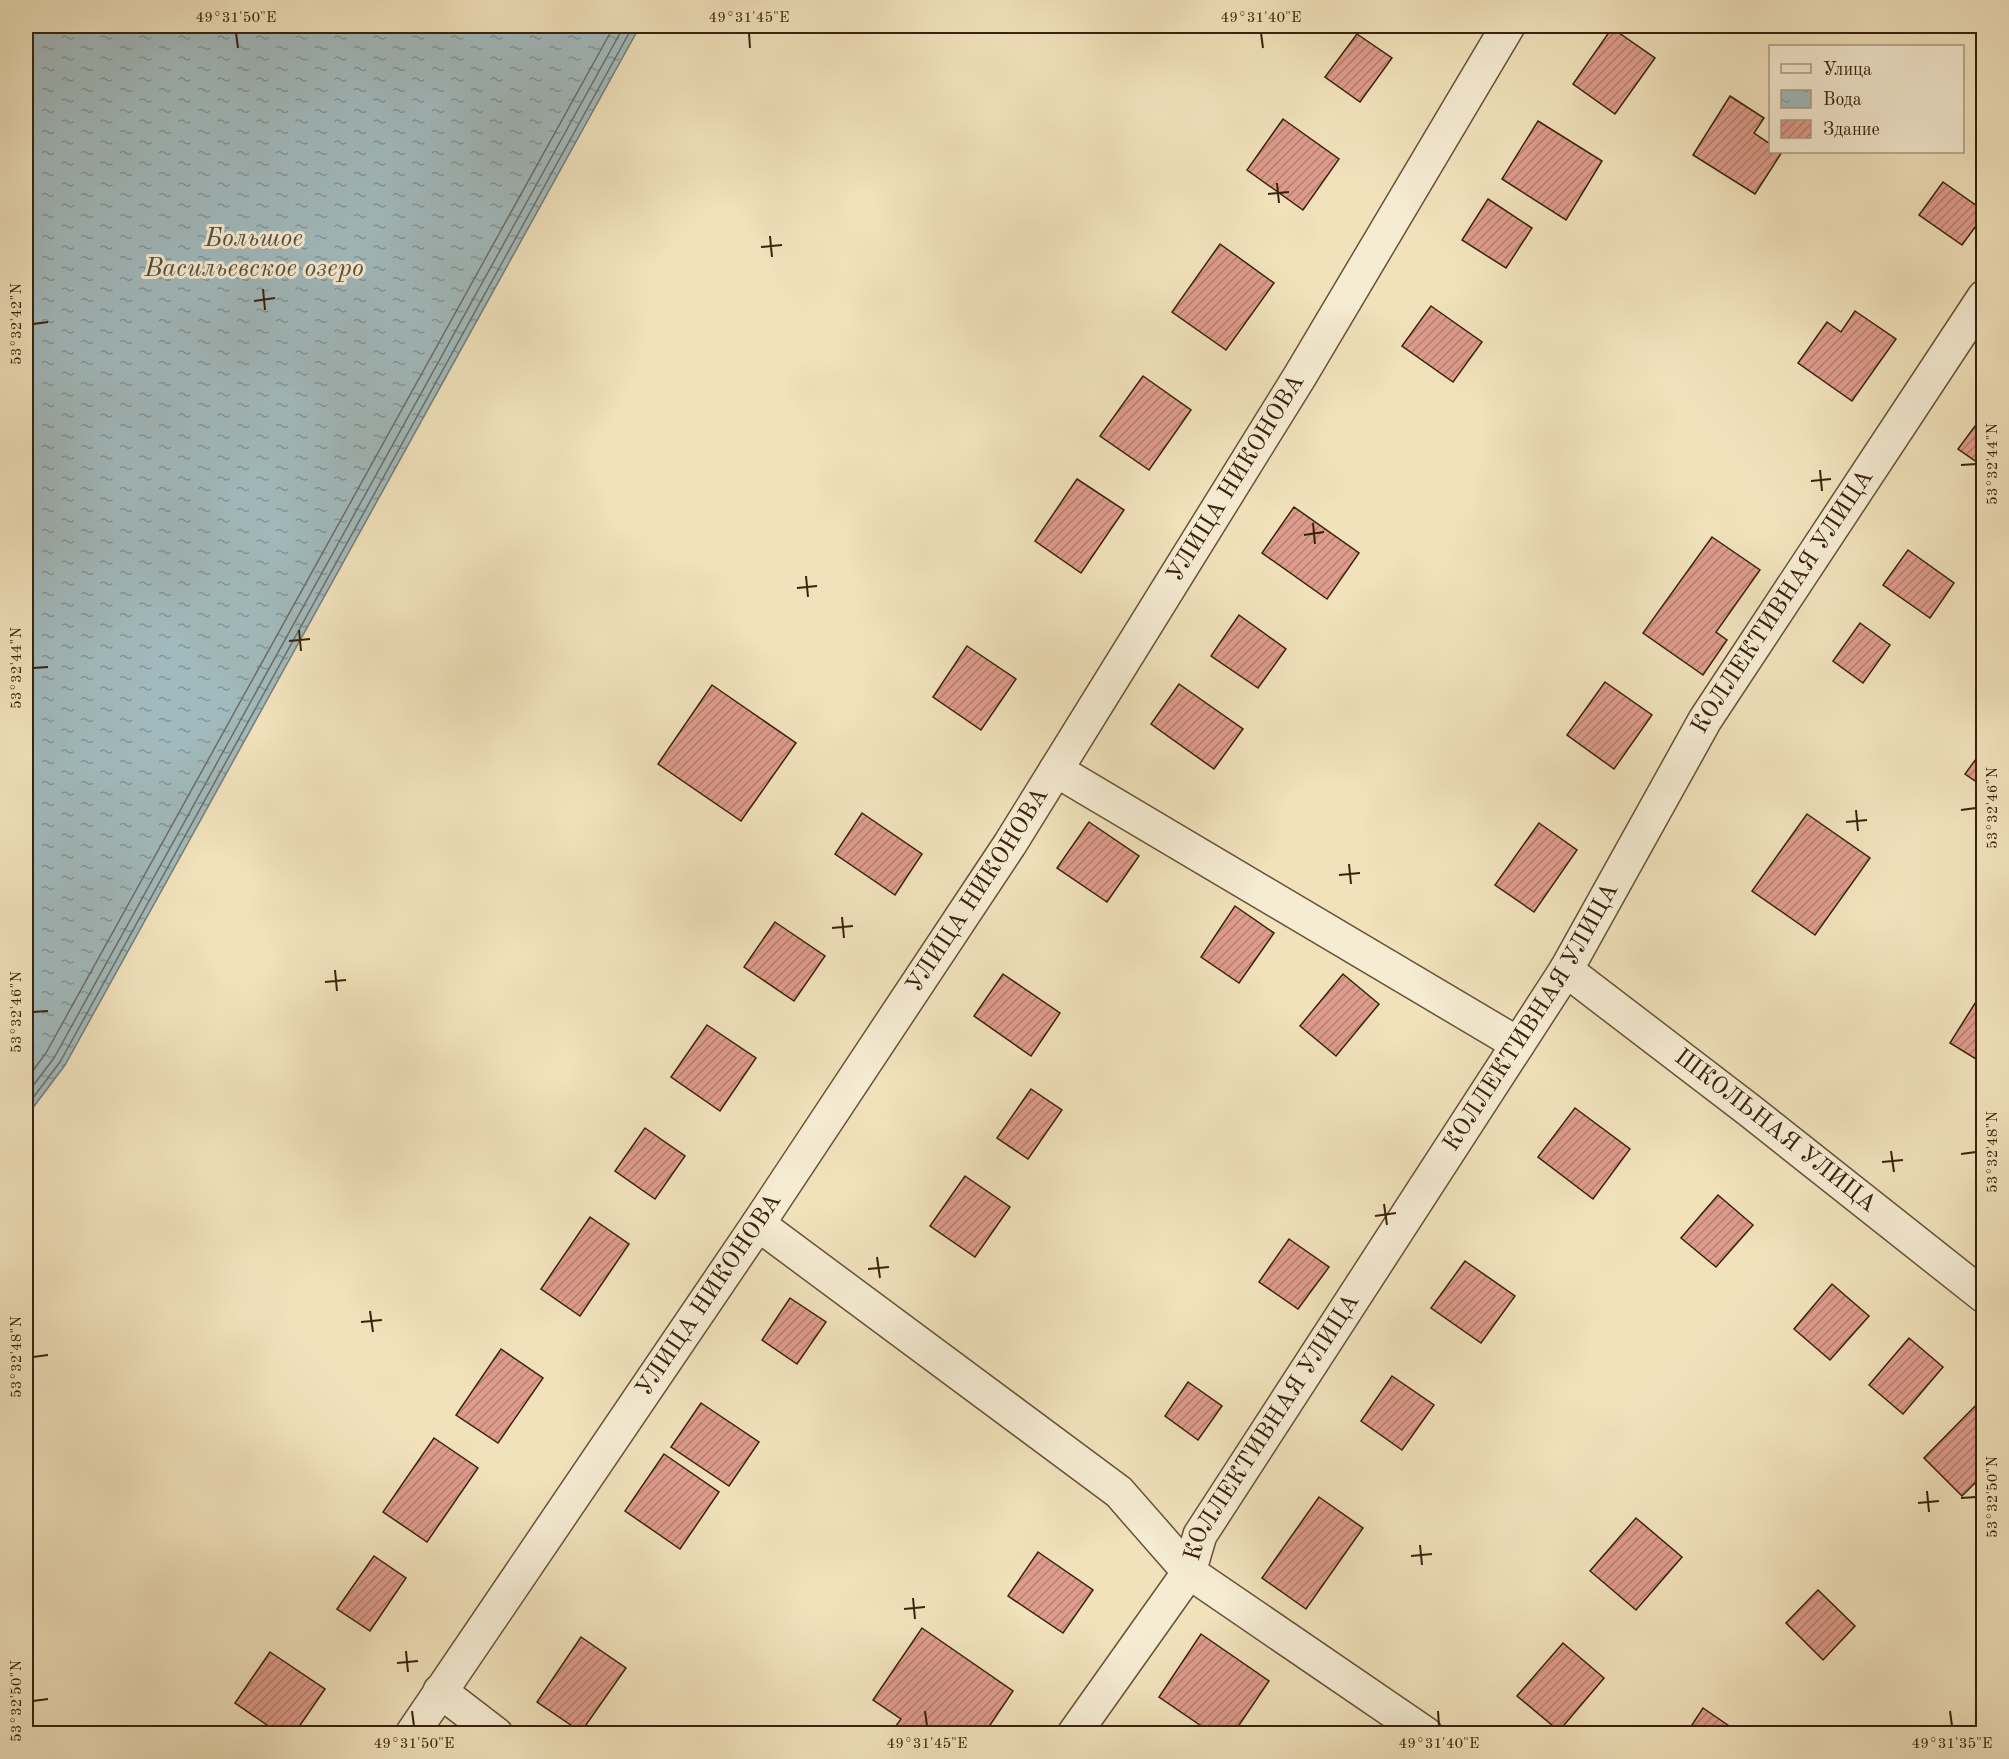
<svg xmlns="http://www.w3.org/2000/svg" width="2009" height="1759" viewBox="0 0 2009 1759" font-family="'Old Standard TT',serif">
<style>
.water{fill:url(#water-ripples);stroke:#777d76;stroke-width:1.5}
.lines{fill:none;stroke-linecap:round;stroke-linejoin:round}
.shore{stroke:#6d6e64;stroke-width:1.5}
.building{fill:url(#building-hatch);stroke:#39220b;stroke-width:1.5}
.minor-casing{stroke:#675237;stroke-width:36}
.minor{stroke:#f6ecd3;stroke-width:33}
.ticks{fill:none;stroke:#39220b;stroke-width:2}
.labels{text-anchor:middle;dominant-baseline:central;stroke-width:6;stroke-linejoin:round;paint-order:stroke}
.street-label{font-size:24px;fill:#39220b;stroke:#f6ecd3}
.water-label{font-size:26px;font-style:italic;fill:#585040;stroke:#f6ecd3}
.neatline{fill:none;stroke:#39220b;stroke-width:2}
.ticks-label{font-size:15px;text-anchor:middle;fill:#39220b}
</style>
<defs>
<pattern id="water-ripples" width="26" height="14" patternUnits="userSpaceOnUse" patternTransform="scale(1.5)"><rect width="26" height="14" fill="#a1babd"/><path d="M2 4q2-2 4 0t4 0M15 11q2-2 4 0t4 0" fill="none" stroke="#849798"/></pattern>
<pattern id="building-hatch" width="6" height="6" patternUnits="userSpaceOnUse" patternTransform="scale(1.5)"><rect width="6" height="6" fill="#de9c8c"/><path d="M-1 1l2-2M0 6l6-6M5 7l2-2" fill="none" stroke="#b57f71"/></pattern>
</defs>
<rect width="100%" height="100%" fill="#f1e2bc"/>
<filter id="stains"><feTurbulence type="fractalNoise" baseFrequency=".00333" numOctaves="4"/><feColorMatrix values="0 0 0 0 .2 0 0 0 0 .09 0 0 0 0 .02 0 0 0 .5 -.17"/></filter>
<radialGradient id="worn" r=".72"><stop offset=".6" stop-color="#630" stop-opacity="0"/><stop offset="1" stop-color="#630" stop-opacity=".3"/></radialGradient>
<path class="water" d="M26 26H640L65 1065 26 1117Z"/>
<g class="lines">
<g class="shore">
<path d="M26 1080 46 1053 614 26"/>
<path d="M26 1095 54 1058 624 26"/>
<path d="M26 1107 60 1062 633 26"/>
</g>
</g>
<g class="building">
<path d="M1612 28 1655 58 1615 114 1573 84Z"/>
<path d="M1357 34 1392 58 1360 102 1325 77Z"/>
<path d="M1730 96 1764 118 1754 133 1770 144V152H1782L1755 194 1693 155Z"/>
<path d="M1283 119 1339 159 1303 210 1247 170Z"/>
<path d="M1538 121 1602 161 1566 220 1502 179Z"/>
<path d="M1943 182 1984 211V215L1962 245 1919 215Z"/>
<path d="M1488 199 1532 228 1506 268 1462 240Z"/>
<path d="M1220 244 1274 283 1226 350 1172 312Z"/>
<path d="M1431 306 1482 342 1453 382 1402 346Z"/>
<path d="M1855 311 1896 339 1852 401 1798 363 1827 322 1841 332Z"/>
<path d="M1143 376 1191 410 1149 470 1100 436Z"/>
<path d="M1984 414V467L1958 449Z"/>
<path d="M1077 479 1124 510 1081 573 1035 541Z"/>
<path d="M1294 507 1359 553 1327 599 1262 553Z"/>
<path d="M1712 537 1760 570 1716 632 1727 640 1703 675 1643 633Z"/>
<path d="M1908 550 1954 583 1930 618 1883 585Z"/>
<path d="M1239 615 1286 649 1258 688 1211 656Z"/>
<path d="M1860 623 1890 645 1863 683 1833 661Z"/>
<path d="M967 646 1016 679 981 730 933 697Z"/>
<path d="M1605 682 1652 715 1614 769 1567 735Z"/>
<path d="M1179 684 1243 729 1214 769 1151 724Z"/>
<path d="M712 685 796 743 741 821 658 764Z"/>
<path d="M1984 748V787L1965 774Z"/>
<path d="M862 813 922 854 895 895 835 854Z"/>
<path d="M1807 814 1870 858 1815 935 1752 891Z"/>
<path d="M1089 822 1139 856 1107 902 1057 868Z"/>
<path d="M1539 823 1577 850 1534 912 1495 885Z"/>
<path d="M1235 906 1274 933 1239 983 1201 957Z"/>
<path d="M775 922 825 956 794 1001 744 967Z"/>
<path d="M1003 974 1060 1013 1031 1056 974 1016Z"/>
<path d="M1343 974 1379 1004 1336 1056 1300 1026Z"/>
<path d="M1984 989V1064L1950 1043Z"/>
<path d="M707 1025 756 1058 720 1111 671 1077Z"/>
<path d="M1031 1089 1062 1110 1028 1159 997 1138Z"/>
<path d="M1575 1108 1630 1149 1593 1199 1538 1157Z"/>
<path d="M645 1128 685 1156 655 1199 615 1171Z"/>
<path d="M965 1176 1010 1207 975 1257 930 1226Z"/>
<path d="M1718 1195 1753 1225 1716 1267 1681 1238Z"/>
<path d="M590 1217 629 1244 580 1316 541 1289Z"/>
<path d="M1289 1239 1329 1267 1298 1309 1259 1282Z"/>
<path d="M1465 1261 1515 1296 1481 1343 1431 1308Z"/>
<path d="M1832 1284 1869 1316 1830 1360 1794 1329Z"/>
<path d="M790 1298 826 1322 797 1364 762 1340Z"/>
<path d="M1909 1338 1943 1367 1903 1414 1869 1385Z"/>
<path d="M501 1349 543 1378 498 1443 456 1415Z"/>
<path d="M1392 1376 1434 1405 1402 1450 1361 1421Z"/>
<path d="M1188 1382 1222 1406 1198 1440 1165 1416Z"/>
<path d="M1984 1397V1474L1962 1496 1924 1458Z"/>
<path d="M701 1403 759 1442 729 1486 671 1447Z"/>
<path d="M434 1438 478 1468 427 1542 383 1512Z"/>
<path d="M664 1454 719 1492 680 1549 625 1511Z"/>
<path d="M1319 1497 1363 1528 1306 1609 1262 1578Z"/>
<path d="M1636 1518 1682 1557 1636 1610 1590 1571Z"/>
<path d="M1038 1552 1093 1590 1063 1633 1008 1596Z"/>
<path d="M374 1556 406 1578 370 1631 337 1609Z"/>
<path d="M1818 1590 1855 1626 1823 1660 1786 1623Z"/>
<path d="M922 1628 1013 1691 984 1734H890L901 1719 873 1700Z"/>
<path d="M1201 1634 1269 1681 1233 1734H1213L1159 1697Z"/>
<path d="M581 1637 626 1668 581 1732 537 1702Z"/>
<path d="M1563 1643 1604 1678 1559 1731 1517 1696Z"/>
<path d="M270 1652 325 1689 294 1734H280L235 1703Z"/>
<path d="M1703 1708 1738 1732 1737 1734H1686Z"/>
<path d="M1162 1727 1171 1734H1158Z"/>
</g>
<g class="lines">
<g class="minor-casing">
<g id="minor">
<path d="M1056 770 1518 1044"/>
<path id="s1" d="M1566 970 1749 1110 1984 1296"/>
<path d="M758 1224 1119 1492 1189 1572 1426 1734"/>
<path d="M440 1691 496 1734"/>
<path id="s2" d="M412 1734 758 1224 1010 844 1300 376 1508 26"/>
<path id="s3" d="M1074 1734 1189 1572 1200 1535 1566 970 1705 720 1984 297"/>
</g>
</g>
<use href="#minor" class="minor"/>
</g>
<path class="ticks" d="M236 33 238 48M749 33 750 48M1261 33 1263 48M1277 183 1279 203M1268 194 1289 192M770 236 772 257M761 247 782 245M263 289 265 310M254 301 275 298M33 324 48 322M1961 465 1976 464M1820 470 1822 491M1811 481 1831 479M1313 523 1315 544M1304 535 1324 532M806 576 808 597M797 588 817 586M299 630 301 651M289 641 310 639M33 668 48 667M1856 810 1858 831M1961 810 1976 808M1846 822 1867 820M1349 864 1351 884M1339 875 1360 873M842 917 844 938M832 928 853 926M335 970 337 991M325 982 346 980M33 1012 48 1011M1891 1151 1894 1172M1961 1154 1976 1152M1882 1162 1903 1160M1384 1204 1387 1225M1375 1216 1396 1213M877 1257 880 1278M868 1269 889 1267M370 1311 373 1332M361 1322 382 1320M33 1357 48 1355M1927 1491 1929 1512M1961 1498 1976 1497M1918 1503 1939 1501M1420 1545 1422 1565M1411 1556 1432 1554M913 1598 915 1619M904 1609 925 1607M406 1651 408 1672M397 1663 418 1661M33 1701 48 1699M412 1711 414 1726M925 1711 927 1726M1438 1711 1439 1726M1950 1711 1952 1726"/>
<g class="labels">
<g class="street-label">
<text stroke="none"><textPath href="#s2" startOffset="1502">УЛИЦА НИКОНОВА</textPath></text>
<text stroke="none"><textPath href="#s3" startOffset="1338">КОЛЛЕКТИВНАЯ УЛИЦА</textPath></text>
<text stroke="none"><textPath href="#s2" startOffset="1016">УЛИЦА НИКОНОВА</textPath></text>
<text stroke="none"><textPath href="#s3" startOffset="852">КОЛЛЕКТИВНАЯ УЛИЦА</textPath></text>
<text stroke="none"><textPath href="#s1" startOffset="264">ШКОЛЬНАЯ УЛИЦА</textPath></text>
<text stroke="none"><textPath href="#s2" startOffset="530">УЛИЦА НИКОНОВА</textPath></text>
<text stroke="none"><textPath href="#s3" startOffset="366">КОЛЛЕКТИВНАЯ УЛИЦА</textPath></text>
</g>
<g class="water-label">
<text x="254" y="239">Большое<tspan x="254" dy="30">Васильевское озеро</tspan></text>
</g>
</g>
<rect width="2009" height="1759" fill="none" stroke="#f1e2bc" stroke-width="66"/>
<rect x="1769" y="45" width="195" height="108" fill="#f6ecd3" stroke="#aa9b83" stroke-width="1.5"/>
<rect x="1781" y="64" width="30" height="9" fill="#f6ecd3" stroke="#aa9b83" stroke-width="1.5"/>
<text x="1823" y="75" font-size="18" fill="#39220b">Улица</text>
<rect x="1781" y="90" width="30" height="18" fill="url(#water-ripples)" stroke="#aa9b83" stroke-width="1.5"/>
<text x="1823" y="105" font-size="18" fill="#39220b">Вода</text>
<rect x="1781" y="120" width="30" height="18" fill="url(#building-hatch)" stroke="#aa9b83" stroke-width="1.5"/>
<text x="1823" y="135" font-size="18" fill="#39220b">Здание</text>
<rect x="33" y="33" width="1943" height="1693" class="neatline"/>
<g class="ticks-label">
<text x="236" y="22">49°31'50"E</text>
<text x="749" y="22">49°31'45"E</text>
<text x="1261" y="22">49°31'40"E</text>
<text transform="translate(16 324) rotate(-90)" y="5">53°32'42"N</text>
<text transform="translate(1992 464) rotate(-90)" y="5">53°32'44"N</text>
<text transform="translate(16 668) rotate(-90)" y="5">53°32'44"N</text>
<text transform="translate(1992 808) rotate(-90)" y="5">53°32'46"N</text>
<text transform="translate(16 1012) rotate(-90)" y="5">53°32'46"N</text>
<text transform="translate(1992 1152) rotate(-90)" y="5">53°32'48"N</text>
<text transform="translate(16 1357) rotate(-90)" y="5">53°32'48"N</text>
<text transform="translate(1992 1497) rotate(-90)" y="5">53°32'50"N</text>
<text transform="translate(16 1701) rotate(-90)" y="5">53°32'50"N</text>
<text x="414" y="1748">49°31'50"E</text>
<text x="927" y="1748">49°31'45"E</text>
<text x="1439" y="1748">49°31'40"E</text>
<text x="1952" y="1748">49°31'35"E</text>
</g>
<rect width="100%" height="100%" filter="url(#stains)"/>
<rect width="100%" height="100%" fill="url(#worn)"/>
</svg>
